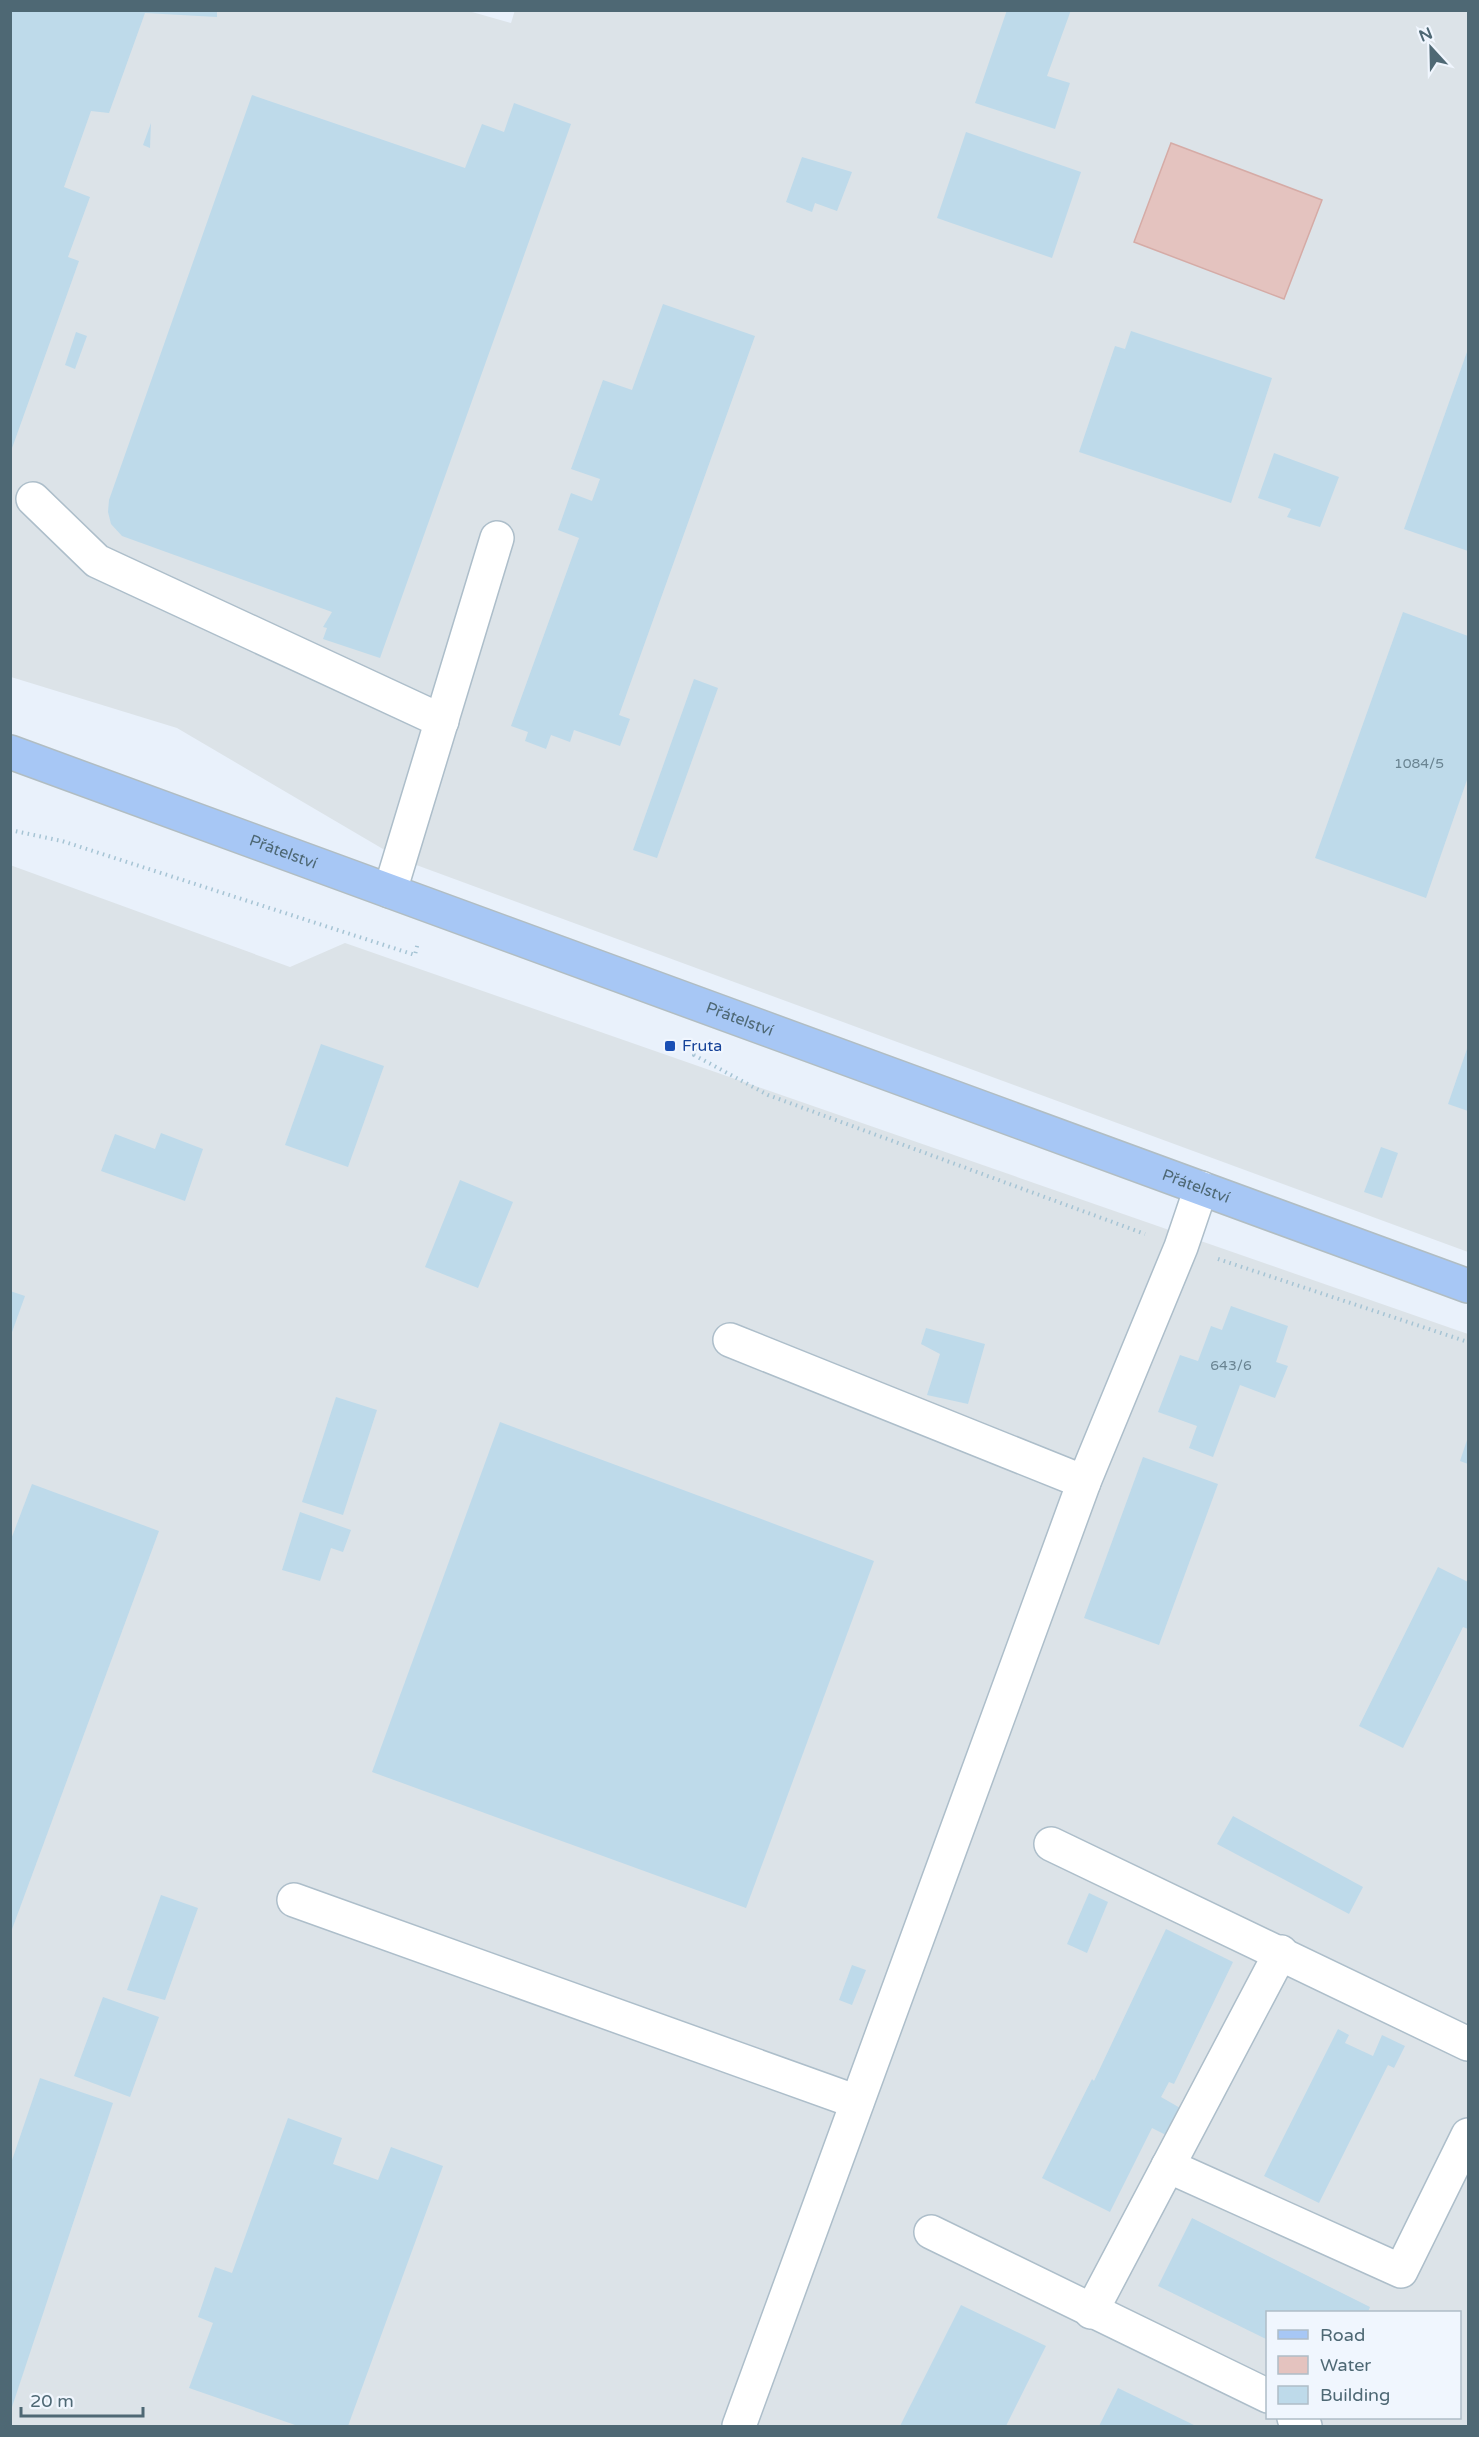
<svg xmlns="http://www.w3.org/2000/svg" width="1479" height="2437" viewBox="0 0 1479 2437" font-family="'Varela Round',sans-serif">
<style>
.industrial{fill:#dce3e8;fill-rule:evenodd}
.water{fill:#e4c3bf;stroke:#d5aba6;stroke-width:1.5}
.building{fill:#bedaea}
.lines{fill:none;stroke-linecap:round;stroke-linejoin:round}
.minor-casing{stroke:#adbeca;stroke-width:36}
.major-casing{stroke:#b1bdc2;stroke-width:36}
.path{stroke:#a6c4d4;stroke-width:4;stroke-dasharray:1.5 4.5;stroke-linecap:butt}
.minor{stroke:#fff;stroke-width:33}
.major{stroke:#a7c7f5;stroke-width:33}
.transit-dot{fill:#1a4fb4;stroke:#f0f6fe;stroke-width:2}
.labels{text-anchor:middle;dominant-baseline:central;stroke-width:4.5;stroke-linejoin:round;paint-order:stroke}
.number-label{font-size:14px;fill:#6a8492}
.street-label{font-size:16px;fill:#4e6874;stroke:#f0f6fe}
.transit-label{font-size:16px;fill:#164399;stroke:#f0f6fe;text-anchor:start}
</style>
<rect width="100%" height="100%" fill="#e9f1fb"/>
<g class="industrial">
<path d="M465 10 511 23 515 10 1468 11V1252L400 859 177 728 11 677 10 11Z"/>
<path d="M10 865 290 967 345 943 1468 1334V2426H11ZM1268 2312H1460V2418H1268Z"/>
</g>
<path class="water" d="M1171 143 1322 200 1284 299 1134 242Z"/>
<g class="building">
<path d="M10 10H217V17L145 13 109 113 91 111 64 187 90 197 68 257 79 261 11 451Z"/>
<path d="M1007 10H1071L1047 76 1070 83 1055 129 975 103Z"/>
<path d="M252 95 465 168 482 124 504 132 514 103 571 124 380 658 323 639 327 628 323 627 332 612 122 536 111 524 108 512 109 500Z"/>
<path d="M151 123 150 148 143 145Z"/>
<path d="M966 132 1081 172 1052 258 937 218Z"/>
<path d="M802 157 852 172 837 211 815 203 812 212 786 202Z"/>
<path d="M663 304 755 336 619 715 630 719 620 746 574 730 570 742 551 735 546 749 525 741 528 732 511 726 579 538 558 530 571 493 592 501 600 479 571 469 603 380 632 390Z"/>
<path d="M1131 331 1272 378 1231 503 1079 452 1115 346 1125 349Z"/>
<path d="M76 332 87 336 75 369 65 365Z"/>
<path d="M1468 349V551L1404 529Z"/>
<path d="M1274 453 1339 477 1320 527 1287 517 1291 509 1258 498Z"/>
<path d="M1403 612 1468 636V777L1426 898 1315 858Z"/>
<path d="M694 679 718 688 657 858 633 850Z"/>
<path d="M321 1044 384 1066 348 1167 285 1145Z"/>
<path d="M1468 1046V1111L1448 1104Z"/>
<path d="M161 1133 203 1149 185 1201 101 1171 115 1134 155 1149Z"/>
<path d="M1381 1147 1398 1153 1382 1198 1364 1192Z"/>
<path d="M460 1180 513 1202 478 1288 425 1267Z"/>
<path d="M10 1291 25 1296 11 1335H10Z"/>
<path d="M1231 1306 1288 1326 1276 1362 1288 1366 1275 1398 1240 1385 1213 1457 1189 1448 1197 1426 1158 1412 1180 1355 1198 1361 1211 1326 1222 1330Z"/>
<path d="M926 1328 985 1344 968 1404 927 1395 940 1354 921 1344Z"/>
<path d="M336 1397 377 1410 343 1515 302 1502Z"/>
<path d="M500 1422 874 1561 746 1908 372 1772Z"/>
<path d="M1468 1437V1464L1460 1461Z"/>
<path d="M1143 1457 1218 1484 1159 1645 1084 1618Z"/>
<path d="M32 1484 159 1531 11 1932 10 1542Z"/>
<path d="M300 1512 351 1530 343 1552 331 1548 320 1581 282 1570Z"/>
<path d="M1438 1567 1468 1582V1629L1463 1627 1403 1748 1359 1726Z"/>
<path d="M1233 1816 1363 1887 1349 1914 1217 1844Z"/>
<path d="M1089 1893 1108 1902 1087 1953 1067 1944Z"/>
<path d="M161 1895 198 1908 165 2000 127 1990Z"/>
<path d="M1166 1929 1233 1962 1174 2084 1169 2082 1161 2097 1182 2109 1168 2136 1152 2128 1110 2212 1042 2178 1092 2079 1094 2081Z"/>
<path d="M852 1965 866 1970 852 2005 839 2000Z"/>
<path d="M103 1997 159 2017 130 2097 74 2076Z"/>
<path d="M1338 2029 1349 2035 1345 2043 1373 2056 1382 2035 1405 2046 1394 2068 1388 2065 1319 2203 1264 2176Z"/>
<path d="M40 2078 113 2103 11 2410 10 2166Z"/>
<path d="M288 2118 342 2138 333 2164 378 2180 391 2147 443 2166 348 2426H298L189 2388 213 2323 198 2317 215 2267 232 2273Z"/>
<path d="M1192 2218 1370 2307 1368 2312H1268V2340L1158 2286Z"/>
<path d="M961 2305 1046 2346 1006 2426H900Z"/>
<path d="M1118 2388 1196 2426H1099Z"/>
</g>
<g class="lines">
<g class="minor-casing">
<g id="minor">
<path d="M33 499 97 561 442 721"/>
<path d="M390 891 497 538"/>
<path d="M730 1340 1084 1482"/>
<path d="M1051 1844 1468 2044"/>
<path d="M294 1900 857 2102"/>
<path d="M1168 2166 1401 2271 1468 2135"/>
<path d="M931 2232 1268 2396"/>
<path d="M1091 2312 1281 1952"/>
<path d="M1294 2418 1305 2426"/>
<path d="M739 2426 1084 1482 1181 1247 1201 1188"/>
</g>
</g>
<g class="major-casing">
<g id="major">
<path id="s1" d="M10 752 1468 1286"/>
</g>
</g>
<g class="path">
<path d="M10 830 62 841 415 955 418 942"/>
<path d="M697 1043 694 1055 768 1095 1145 1234"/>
<path d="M1218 1259 1468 1342"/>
</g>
<use href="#minor" class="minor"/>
<use href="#major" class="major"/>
</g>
<rect class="transit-dot" x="664" y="1040" width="12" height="12" rx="3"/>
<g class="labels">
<g class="number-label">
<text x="1419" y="763">1084/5</text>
<text x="1231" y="1365">643/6</text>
</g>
<g class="street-label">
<text stroke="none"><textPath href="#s1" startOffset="291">Přátelství</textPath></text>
<text stroke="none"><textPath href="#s1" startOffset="777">Přátelství</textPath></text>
<text stroke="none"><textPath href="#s1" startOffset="1263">Přátelství</textPath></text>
</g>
<g class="transit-label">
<text x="682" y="1046">Fruta</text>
</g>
</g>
<rect width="1479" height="2437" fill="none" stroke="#4e6874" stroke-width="24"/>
<rect x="1266" y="2311" width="195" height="108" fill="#f0f6fe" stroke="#afbdc7" stroke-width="1.5"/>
<rect x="1278" y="2330" width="30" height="9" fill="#a7c7f5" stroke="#afbdc7" stroke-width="1.5"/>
<text x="1320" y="2341" font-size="18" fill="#4e6874">Road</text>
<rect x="1278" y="2356" width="30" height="18" fill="#e4c3bf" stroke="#afbdc7" stroke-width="1.5"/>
<text x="1320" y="2371" font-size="18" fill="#4e6874">Water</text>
<rect x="1278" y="2386" width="30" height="18" fill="#bedaea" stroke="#afbdc7" stroke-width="1.5"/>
<text x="1320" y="2401" font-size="18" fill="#4e6874">Building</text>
<g transform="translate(1431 48) rotate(338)" stroke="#f0f6fe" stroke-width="4.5" paint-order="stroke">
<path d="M0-4.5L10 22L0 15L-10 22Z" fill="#4e6874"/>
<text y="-9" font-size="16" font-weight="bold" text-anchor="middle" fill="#4e6874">N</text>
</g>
<path d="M21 2407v9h122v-9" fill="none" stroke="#4e6874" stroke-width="3"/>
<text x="30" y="2407" font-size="18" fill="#4e6874" stroke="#f0f6fe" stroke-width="4.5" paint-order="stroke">20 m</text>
</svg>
